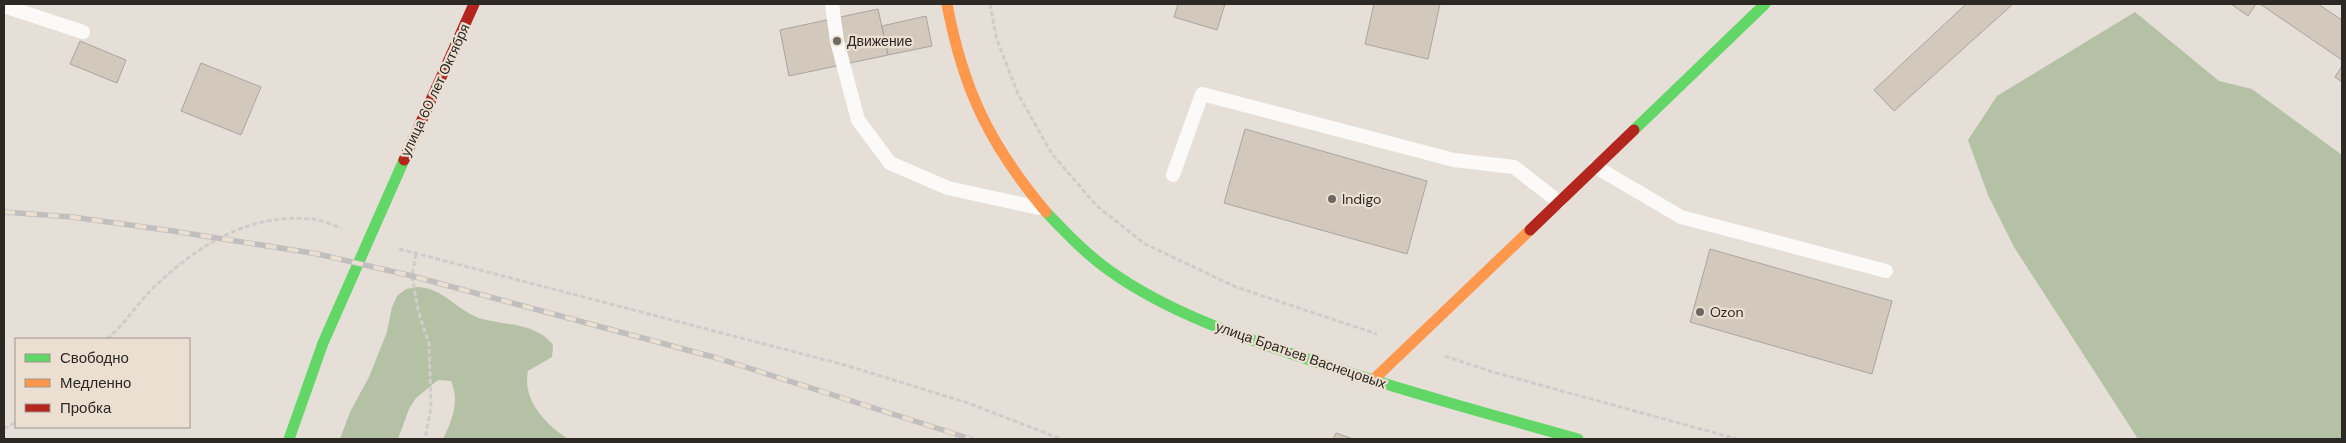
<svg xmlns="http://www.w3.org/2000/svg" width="2346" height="443" viewBox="0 0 2346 443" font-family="'DM Sans',sans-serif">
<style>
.forest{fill:#b4c1a4}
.building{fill:#d2c8bc;stroke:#aaa5a0}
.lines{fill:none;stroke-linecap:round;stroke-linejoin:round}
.path{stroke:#cfcdcb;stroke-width:3;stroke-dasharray:5 2.5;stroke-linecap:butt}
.lane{stroke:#fbfaf9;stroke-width:14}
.fast{stroke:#63d668;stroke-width:11}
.slow{stroke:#ff974d;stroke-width:11}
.jam{stroke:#b3261e;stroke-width:11}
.rail-casing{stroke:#c0bfbd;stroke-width:5.5}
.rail{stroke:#ebdfd2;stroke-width:4;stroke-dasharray:11;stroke-linecap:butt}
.poi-dot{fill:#6d6862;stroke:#ebdfd2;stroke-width:2}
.labels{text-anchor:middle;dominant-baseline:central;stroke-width:4.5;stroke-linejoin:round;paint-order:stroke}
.poi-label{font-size:14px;fill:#2c2823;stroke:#ebdfd2;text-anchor:start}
.street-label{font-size:14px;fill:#2c2823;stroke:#ebdfd2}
</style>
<rect width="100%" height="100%" fill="#e5dfd8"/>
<g class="forest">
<path d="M2135 12 2219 81 2252 89 2342 155V439H2138L2014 247 1988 195 1968 140 1997 96Z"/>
<path d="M418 287C443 288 457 310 479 318 505 326 535 322 553 345L552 357 528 371C522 400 545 424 568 439H443C452 421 460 401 451 381L438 380 416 398 409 409 398 439H340L350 412 369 377 387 332 392 307 397 296 406 289Z"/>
</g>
<g class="building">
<path d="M1178 4H1225L1217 30 1174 17Z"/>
<path d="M1374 4H1440L1428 59 1365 44Z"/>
<path d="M1966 4H2013L1894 111 1874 90Z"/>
<path d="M2231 4H2256L2248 16Z"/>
<path d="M2260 4H2318L2342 20V60Z"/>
<path d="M878 9 888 55 789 76 780 30Z"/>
<path d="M926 16 932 46 888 55 882 26Z"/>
<path d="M80 41 126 60 117 83 70 64Z"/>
<path d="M201 63 261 87 241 135 181 111Z"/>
<path d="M2342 66V82L2335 77Z"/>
<path d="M1245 129 1427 181 1407 254 1224 203Z"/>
<path d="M1710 249 1892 301 1872 374 1690 322Z"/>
<path d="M1336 433 1353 439H1333Z"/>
</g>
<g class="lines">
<g class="path">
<path d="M990 4 996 37 1018 94 1052 154 1097 206 1145 244 1236 287 1377 334"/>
<path d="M399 249 845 365 968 403 1061 439"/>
<path d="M416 254 412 276 418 310 429 344 431 407 425 439"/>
<path d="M107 339C125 324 137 304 153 288 198 245 248 213 312 219 322 220 332 225 341 228"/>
<path d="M1445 356 1493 372 1737 439"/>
<path d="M4 429 16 422"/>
</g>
<g class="lane">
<path d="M832 4 837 41 858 120 890 163 948 188 1039 208"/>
<path d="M4 6 83 32"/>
<path d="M1596 167 1681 217 1886 271"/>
<path d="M1173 175 1202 94 1454 160 1514 167 1559 202"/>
</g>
<g class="fast">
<path d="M1634 130 1765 4"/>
<path d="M1046 212C1066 233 1086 254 1110 271 1169 313 1241 337 1310 360 1398 389 1488 414 1578 439"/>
<path d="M289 439 323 343 404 160"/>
</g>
<g class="slow">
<path d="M947 4C963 90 990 145 1046 212"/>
<path d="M1372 381 1530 230"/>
</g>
<g class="jam">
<path d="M404 160 474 4"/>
<path d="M1530 230 1634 130"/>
</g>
<g class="rail-casing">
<path id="rail" d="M4 212 72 217 173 231 318 254 412 276 717 358 971 439"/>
</g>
<use href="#rail" class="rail"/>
</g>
<g class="poi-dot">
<circle cx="837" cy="41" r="5"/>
<circle cx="1332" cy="199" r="5"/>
<circle cx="1700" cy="312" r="5"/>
</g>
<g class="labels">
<g class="poi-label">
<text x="847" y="41">Движение</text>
<text x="1342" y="199">Indigo</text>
<text x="1710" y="312">Ozon</text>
</g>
<g class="street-label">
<text transform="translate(435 90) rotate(-65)">улица 60 лет Октября</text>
<text transform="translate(1301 355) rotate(19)">улица Братьев Васнецовых</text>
</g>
</g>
<rect width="2346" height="443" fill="none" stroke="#2c2823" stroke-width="10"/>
<rect x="15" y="338" width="175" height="90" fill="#ebdfd2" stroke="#9f968c"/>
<rect x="25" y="354" width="25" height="8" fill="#63d668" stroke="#9f968c"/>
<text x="60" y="363" font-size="15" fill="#2c2823">Свободно</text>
<rect x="25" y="379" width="25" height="8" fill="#ff974d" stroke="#9f968c"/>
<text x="60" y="388" font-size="15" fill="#2c2823">Медленно</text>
<rect x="25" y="404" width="25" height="8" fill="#b3261e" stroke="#9f968c"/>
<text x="60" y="413" font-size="15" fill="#2c2823">Пробка</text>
</svg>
